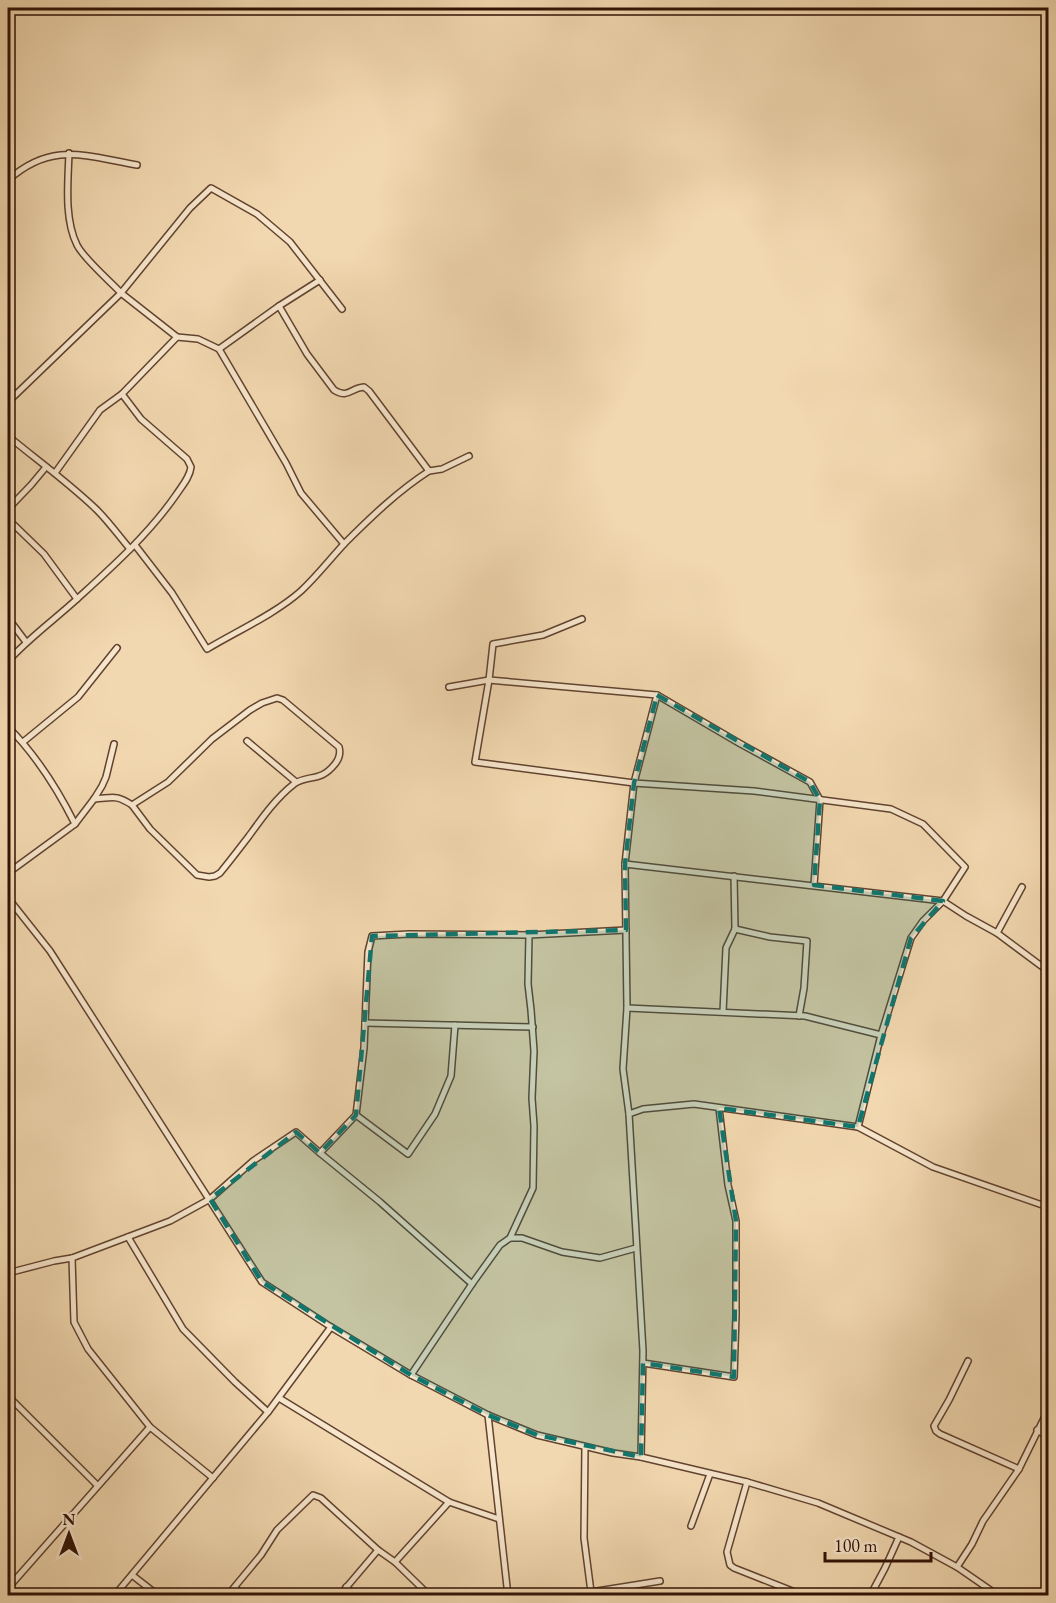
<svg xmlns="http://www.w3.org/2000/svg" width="1056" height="1603" viewBox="0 0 1056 1603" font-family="'EB Garamond',serif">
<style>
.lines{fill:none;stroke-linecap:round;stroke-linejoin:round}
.street-casing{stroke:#614330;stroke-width:8}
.street{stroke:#f7e6cc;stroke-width:5}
.marked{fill:#0f766e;fill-opacity:0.2;stroke:#0f766e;stroke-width:4.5;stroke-dasharray:12 8;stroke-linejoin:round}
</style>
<rect width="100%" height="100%" fill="#f2d8b0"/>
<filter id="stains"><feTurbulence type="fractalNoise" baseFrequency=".00333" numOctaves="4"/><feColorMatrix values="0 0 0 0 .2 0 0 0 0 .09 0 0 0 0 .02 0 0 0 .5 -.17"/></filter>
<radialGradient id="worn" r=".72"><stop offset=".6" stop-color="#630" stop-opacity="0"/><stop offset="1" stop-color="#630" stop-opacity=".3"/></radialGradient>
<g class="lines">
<g class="street-casing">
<g id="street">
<path d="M8 180C52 141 85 156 137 165"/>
<path d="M342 309 290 242 257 214 211 188 190 208 121 293 177 337 198 339 219 349 286 463 301 493 344 544"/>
<path d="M219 349 279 306 320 280"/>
<path d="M8 402 121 293C110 281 84 259 77 245 64 219 68 182 69 153"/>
<path d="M8 436C37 460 69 483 97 510 109 522 119 536 130 549"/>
<path d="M429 471 442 469 469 456"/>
<path d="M55 473 100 410 122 394 177 337"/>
<path d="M8 509 31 485 46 467"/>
<path d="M8 519 44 554 77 599"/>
<path d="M135 545 172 593 207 649C237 631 275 614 301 591 317 576 330 559 345 543 371 517 398 491 429 471L369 391 364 387C350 388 349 399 334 390L307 354 279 306"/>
<path d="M8 618 26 642"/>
<path d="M582 619 543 635 493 644 489 680 475 762 634 783 754 791 891 809 923 824 965 867 943 901 923 921 911 938 881 1035 858 1127"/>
<path d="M8 661C29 638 54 620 77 599 112 567 149 534 176 495 182 486 190 477 191 467L187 459 141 419 122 394"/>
<path d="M449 687 489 680 657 695 739 743 810 782 820 800 814 885"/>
<path d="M277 698 283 700 339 747C341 754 339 759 335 764 320 783 308 774 294 784 276 798 262 818 249 836 239 849 230 861 220 873L215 876 209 877 197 875 150 829 132 805 168 782 212 739 250 710 262 703Z"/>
<path d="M8 727C36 755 57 788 75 824"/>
<path d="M247 741 296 782"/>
<path d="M23 742 78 697 117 648"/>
<path d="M94 799C113 798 115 794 132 805"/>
<path d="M625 864 634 783 657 695"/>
<path d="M8 873 75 824 94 799 102 786 106 777 114 744"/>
<path d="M734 876 735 929"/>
<path d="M8 898 50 951 262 1282 331 1327 411 1375 488 1415 537 1435 613 1453 641 1457 747 1482 818 1503 911 1542 957 1567 999 1596"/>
<path d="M997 933 1022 887"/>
<path d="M627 1008 805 1016 881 1035"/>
<path d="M723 1012 726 948 735 929 770 937 807 941 804 988 799 1016"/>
<path d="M365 1023 533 1027"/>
<path d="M629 1114 623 1069 627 1008 625 864 943 901 966 916 997 933 1048 971"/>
<path d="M356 1115 408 1154 435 1114 451 1076 455 1025"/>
<path d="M320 1153 380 1202 472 1284"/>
<path d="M128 1237 183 1329 235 1382 268 1412"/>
<path d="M510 1238 533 1188 534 1126 532 1098 534 1051 531 1010 528 984 529 935 626 930"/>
<path d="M72 1258 74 1322 88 1349 150 1427 213 1478"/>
<path d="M8 1273 54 1261 72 1258 170 1221 210 1199 253 1161 296 1132 320 1153 356 1115 364 1048 368 952 372 936 409 934 529 935"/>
<path d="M968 1361 949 1400 934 1426 936 1431 940 1434 1019 1469"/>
<path d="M643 1363 734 1377 736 1315V1221L728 1185 719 1108"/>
<path d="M411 1375 472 1284 500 1245 510 1238H522L562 1252 600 1258 636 1248"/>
<path d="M8 1396 97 1485"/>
<path d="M279 1398 449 1502"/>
<path d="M488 1415 508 1596"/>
<path d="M1037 1430 1048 1437"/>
<path d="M585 1447 584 1538 591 1592 660 1581"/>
<path d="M641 1457 643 1351 629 1114 643 1109 694 1104 858 1127 933 1167 1048 1207"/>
<path d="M747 1482 727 1552 730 1565 734 1568 805 1596"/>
<path d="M691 1526 710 1474"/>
<path d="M395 1562 430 1596"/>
<path d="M957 1567 972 1544 983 1521 1019 1469 1048 1410"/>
<path d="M132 1575 159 1596"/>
<path d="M346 1587 357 1596"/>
<path d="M8 1588 150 1427"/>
<path d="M235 1588 245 1596"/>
<path d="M114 1596 268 1412 331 1327"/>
<path d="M227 1596 261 1555 277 1530 313 1495 321 1498 378 1550"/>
<path d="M339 1596 378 1550 395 1562 449 1502 499 1519"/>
<path d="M870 1596 885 1568 899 1537"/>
</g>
</g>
<use href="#street" class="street"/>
</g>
<path class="marked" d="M657 695 810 782 820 800 814 885 943 901 911 938 858 1127 719 1108 736 1221 734 1377 643 1363 641 1457 537 1435 488 1415 411 1375 262 1282 210 1199 296 1132 320 1153 356 1115 372 936 626 930 625 864 634 783Z"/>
<rect width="1056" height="1603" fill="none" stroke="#f2d8b0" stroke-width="30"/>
<rect x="9" y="9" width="1038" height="1585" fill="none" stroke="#311105" stroke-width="3"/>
<rect x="15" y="15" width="1026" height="1573" fill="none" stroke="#311105" stroke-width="1.5"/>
<g transform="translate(69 1534)" stroke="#f7e6cc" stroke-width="4.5" paint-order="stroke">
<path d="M0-4.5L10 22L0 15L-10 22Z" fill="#311105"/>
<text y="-9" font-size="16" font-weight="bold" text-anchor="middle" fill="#311105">N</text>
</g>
<path d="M825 1552v9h106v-9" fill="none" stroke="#311105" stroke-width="3"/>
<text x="834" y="1552" font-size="18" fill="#311105" stroke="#f7e6cc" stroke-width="4.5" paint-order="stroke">100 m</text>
<rect width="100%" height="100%" filter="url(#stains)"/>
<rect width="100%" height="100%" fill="url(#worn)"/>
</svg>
